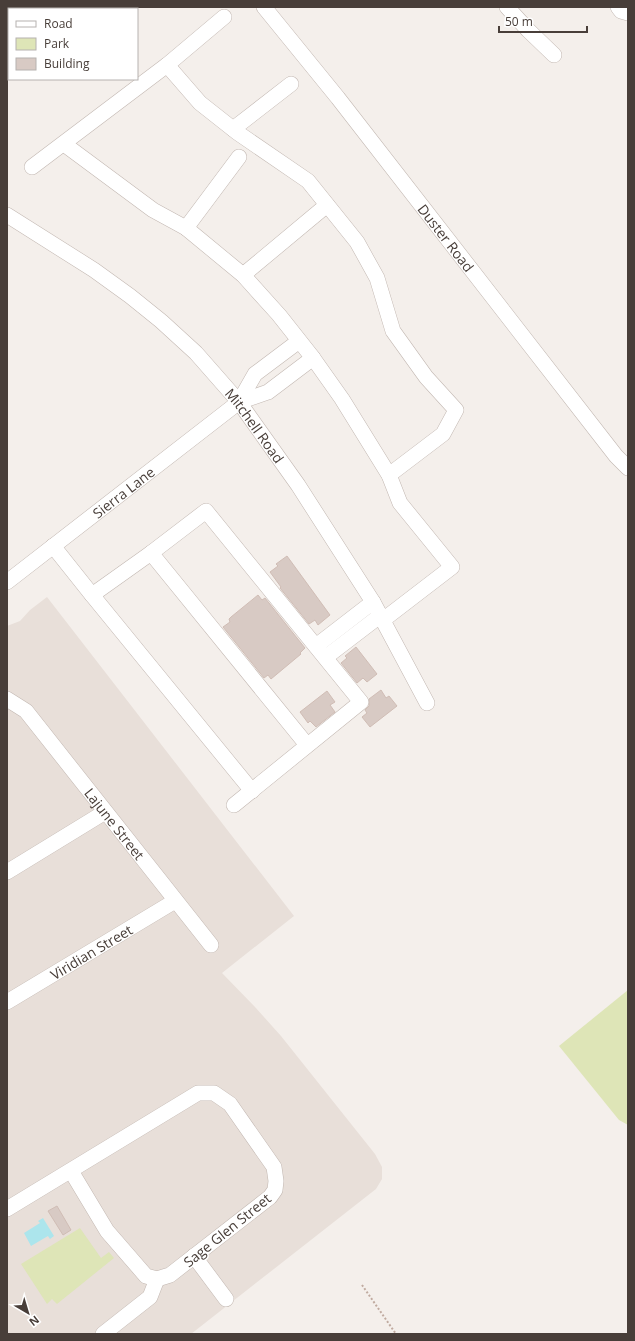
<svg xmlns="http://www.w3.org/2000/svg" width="635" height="1341" viewBox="0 0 635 1341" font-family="'Open Sans',sans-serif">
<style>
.residential{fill:#e8dfd9}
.green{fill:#dee5b7}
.water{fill:#ace5ec}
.building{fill:#d8cac4;stroke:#d0bdb5}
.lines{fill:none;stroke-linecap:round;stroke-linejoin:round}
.minor-casing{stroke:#c2b7b1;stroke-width:16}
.path{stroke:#c0aba0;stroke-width:2;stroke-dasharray:2 2;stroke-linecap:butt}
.minor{stroke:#fff;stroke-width:15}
.labels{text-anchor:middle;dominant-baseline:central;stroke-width:3;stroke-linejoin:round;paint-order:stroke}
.street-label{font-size:14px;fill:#483e39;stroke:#fff}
</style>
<rect width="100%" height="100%" fill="#f4efeb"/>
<path class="residential" d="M47 597 294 916 222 973 255 1007 281 1036 375 1154 382 1167V1179L376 1189 191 1334H7V626L20 621 30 610Z"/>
<g class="green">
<path d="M628 990V1125L619 1120 559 1046Z"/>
<path d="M80 1228 101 1258 109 1252 114 1258 57 1304 52 1299 47 1304 21 1264Z"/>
</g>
<path class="water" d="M43 1218 54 1236 50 1239 48 1236 31 1246 24 1233 40 1223 38 1221Z"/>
<g class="building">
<path d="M287 556 330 615 318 625 315 620 309 624 280 588 281 587 270 572 278 566 276 564Z"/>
<path d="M258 595 262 600 265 598 305 648 300 653 301 654 271 679 268 675 264 678 223 627 230 622 229 619 231 617Z"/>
<path d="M356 647 377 674 367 682 363 678 357 683 341 663 347 658 345 656Z"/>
<path d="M381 690 386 698 389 696 397 706 370 727 362 717 367 713 365 710 369 706V699Z"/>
<path d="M327 691 335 702 330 705 335 712 316 727 310 721 308 723 300 712Z"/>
<path d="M57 1206 71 1230 63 1235 48 1211Z"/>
</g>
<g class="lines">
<g class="minor-casing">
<g id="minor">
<path id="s1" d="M264 7 338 98 616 456 628 468"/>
<path d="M507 7 528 30 554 55"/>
<path d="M618 7 621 11 628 13"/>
<path d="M167 65 224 17"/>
<path d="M233 129 291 84"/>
<path d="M64 144 153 210 186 228 243 275 279 315 313 358 342 399 389 475 400 503 452 567 383 620"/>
<path d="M32 167 167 65 200 103 238 133 308 181 357 242 377 278 393 331 426 377 456 410 443 434 389 475"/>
<path id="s2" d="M7 215 94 270 130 296 161 321 196 353 239 402 298 485 373 602 427 703"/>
<path d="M186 228 239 157"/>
<path d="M243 275 327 205"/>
<path d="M239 402 255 374 299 341"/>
<path d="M53 546 92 595"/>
<path d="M151 553 206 511 361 702 234 805"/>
<path id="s3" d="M7 582 239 402 268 392 313 358"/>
<path d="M316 646 373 602"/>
<path d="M326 657 381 615"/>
<path id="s4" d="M7 699 26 711 211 945"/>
<path d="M252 791 92 595 151 553 307 745"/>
<path d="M7 872 105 812"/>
<path id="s5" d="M7 1002 175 901"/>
<path d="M7 1209 198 1093H214L230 1104 274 1167 276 1181 275 1190 270 1197 170 1275 157 1279 146 1276 107 1231 71 1171"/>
<path d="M194 1256 226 1299"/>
<path d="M103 1334 150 1297 157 1279"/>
</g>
</g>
<path class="path" d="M362 1285 396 1334"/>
<use href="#minor" class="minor"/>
</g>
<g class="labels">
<g class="street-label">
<text stroke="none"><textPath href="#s1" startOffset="294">Duster Road</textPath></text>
<text stroke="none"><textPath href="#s2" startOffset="328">Mitchell Road</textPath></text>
<text stroke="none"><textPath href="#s3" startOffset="147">Sierra Lane</textPath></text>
<text stroke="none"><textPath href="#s4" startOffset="166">Lajune Street</textPath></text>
<text stroke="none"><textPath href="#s5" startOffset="98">Viridian Street</textPath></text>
<text transform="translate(227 1230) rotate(-39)">Sage Glen Street</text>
</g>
</g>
<rect width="635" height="1341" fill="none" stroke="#483e39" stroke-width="16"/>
<rect x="8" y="8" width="130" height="72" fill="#ffffff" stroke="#b6b2b0"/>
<rect x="16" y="21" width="20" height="6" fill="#ffffff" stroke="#b6b2b0"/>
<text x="44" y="28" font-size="12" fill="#483e39">Road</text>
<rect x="16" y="38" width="20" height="12" fill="#dee5b7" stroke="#b6b2b0"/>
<text x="44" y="48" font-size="12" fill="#483e39">Park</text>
<rect x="16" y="58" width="20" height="12" fill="#d8cac4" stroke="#b6b2b0"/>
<text x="44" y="68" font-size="12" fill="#483e39">Building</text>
<g transform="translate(28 1313) rotate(142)" stroke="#ffffff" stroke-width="3" paint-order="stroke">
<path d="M0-3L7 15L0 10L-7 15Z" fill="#483e39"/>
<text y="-6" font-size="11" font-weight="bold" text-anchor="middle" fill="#483e39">N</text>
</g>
<path d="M499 26v6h88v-6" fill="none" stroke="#483e39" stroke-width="2"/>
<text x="505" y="26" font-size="12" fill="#483e39" stroke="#ffffff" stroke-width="3" paint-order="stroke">50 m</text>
</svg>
